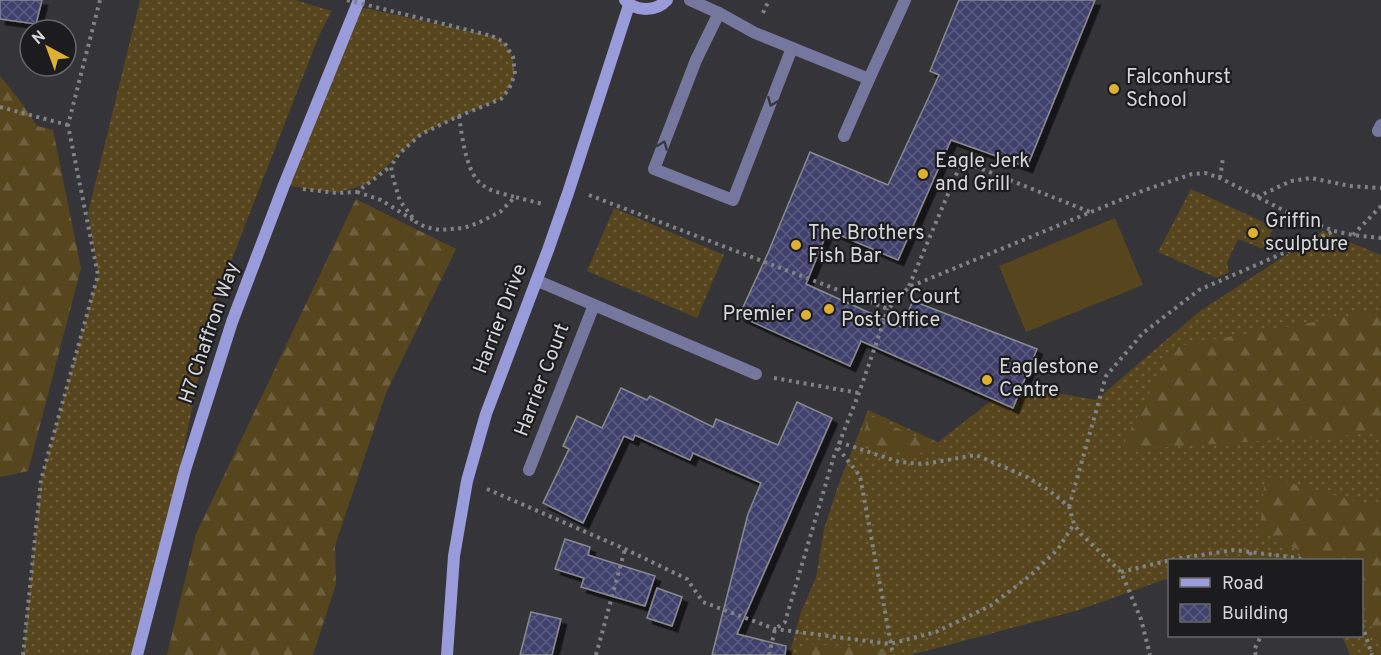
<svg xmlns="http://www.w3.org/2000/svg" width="1381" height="655" viewBox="0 0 1381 655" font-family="Overpass,sans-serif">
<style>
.grass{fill:url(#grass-dots)}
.forest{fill:url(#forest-firs)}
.garden{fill:#57461d}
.building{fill:url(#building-cross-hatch);stroke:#898a90;stroke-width:1.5;filter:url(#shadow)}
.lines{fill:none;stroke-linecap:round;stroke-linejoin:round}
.path{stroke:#818286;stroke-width:4;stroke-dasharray:3 4.5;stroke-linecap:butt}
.lane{stroke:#75779e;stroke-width:12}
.street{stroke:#75779e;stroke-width:12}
.secondary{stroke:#999bda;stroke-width:12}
.path-bridge{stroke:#818286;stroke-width:4;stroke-dasharray:3 4.5;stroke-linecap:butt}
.oneway{stroke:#373744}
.poi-dot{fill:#deb133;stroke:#1c1c1e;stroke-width:2}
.labels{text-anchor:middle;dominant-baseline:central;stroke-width:4.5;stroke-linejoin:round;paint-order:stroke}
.poi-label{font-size:20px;fill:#d6d7da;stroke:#1c1c1e;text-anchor:start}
.street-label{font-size:20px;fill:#d6d7da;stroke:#1c1c1e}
</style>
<defs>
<pattern id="grass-dots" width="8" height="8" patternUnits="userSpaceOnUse" patternTransform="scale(1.5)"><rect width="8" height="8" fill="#57461d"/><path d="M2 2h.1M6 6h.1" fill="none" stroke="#6e603d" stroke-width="1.8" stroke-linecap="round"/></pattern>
<pattern id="forest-firs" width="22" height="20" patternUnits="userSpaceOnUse" patternTransform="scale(1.5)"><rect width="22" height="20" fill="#57461d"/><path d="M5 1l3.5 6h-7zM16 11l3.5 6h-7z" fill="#6e603d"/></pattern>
<pattern id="building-cross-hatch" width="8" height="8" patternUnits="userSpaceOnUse" patternTransform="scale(1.5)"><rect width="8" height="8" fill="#40416d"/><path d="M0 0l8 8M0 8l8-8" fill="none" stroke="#5b5c81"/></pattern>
<filter id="shadow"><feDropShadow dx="5.5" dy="5.5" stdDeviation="0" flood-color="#0009"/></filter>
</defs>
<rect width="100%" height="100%" fill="#343439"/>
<g class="grass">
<path d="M140 0H295L332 11 320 33 212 310 162 557 140 655H23L41 480 98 275 88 213Z"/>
<path d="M360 7 492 36 504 42 513 57 515 74 509 89 501 99 459 116 421 134 368 184 336 193 284 185Z"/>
<path d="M1191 189 1274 227 1263 249 1238 239 1227 263 1229 272 1217 278 1158 252Z"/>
<path d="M614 208 724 255 697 318 587 271Z"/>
<path d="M1323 231 1381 255V655H1350L1342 636H1362V560H1170L1169 578 1079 610 911 655H789L801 612 816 578 824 529 839 483 868 410 938 442 1012 385 1096 400 1200 311Z"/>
</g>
<g class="forest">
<path d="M0 76 18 98 37 126 53 130 81 268 28 471 0 477Z"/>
<path d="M356 199 456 249 386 393 335 546 336 584 313 655H167L196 534Z"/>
<path d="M1381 310V433L1121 450 1172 347Z"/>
<path d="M870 416 946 450 901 455 859 444Z"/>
<path d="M1265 476 1381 508V653L1362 601V560H1319L1260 531Z"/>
<path d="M807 644 887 649 888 655H805Z"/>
</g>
<path class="garden" d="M1115 218 1143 285 1026 332 999 266Z"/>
<g class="building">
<path d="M0 0H42L36 24 0 19Z"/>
<path d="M959 0H1095L1027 167 951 140 898 260 828 230 806 284 901 327 913 301 1037 349 1013 408 861 341 850 366 739 316 768 253 810 152 888 185 939 75 930 71Z"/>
<path d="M621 388 647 400 650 396 713 427 716 419 778 445 797 402 832 418 737 634 786 646 785 655H712L748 514 761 483 693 453 690 460 635 435 633 440 624 436 583 523 543 503 569 449 563 446 577 416 602 428Z"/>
<path d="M565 539 590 547 588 555 655 576 645 606 581 587 584 578 555 569Z"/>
<path d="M657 588 682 597 672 626 647 618Z"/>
<path d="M531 612 561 619 552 655H520Z"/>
</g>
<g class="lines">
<g class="path">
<path d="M763 13 769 0"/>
<path d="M492 36 504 42 513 57 515 74 509 89 501 99 459 116 421 134 399 154 391 166 393 178 400 201 416 222 425 227 440 230 464 228 478 223 500 212 515 197 543 204"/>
<path d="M0 107 68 125"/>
<path d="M459 116C462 135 466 176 484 186 492 192 505 194 515 197"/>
<path d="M1220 178 1223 158"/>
<path d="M303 189 336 193 357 192 391 166"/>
<path d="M357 192 381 200 413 220"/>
<path d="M589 195 888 309 909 287 1142 191 1192 174 1205 173 1220 178 1291 214 1334 231 1353 235 1381 238"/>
<path d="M1257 197 1291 181 1311 178 1350 186 1381 188"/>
<path d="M1353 235 1381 206"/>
<path d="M909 286 962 161 1090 212"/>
<path d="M774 378 859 393"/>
<path d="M839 442 899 462 924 464 976 455 1027 477 1050 491 1069 507 1074 524 1081 534 1121 572 1141 619 1150 655"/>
<path d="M838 448 860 476 893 655"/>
<path d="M487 489 625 549 687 579 703 602 775 629 890 644 936 632 990 606 1031 575 1058 549 1074 524"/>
<path d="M1069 507 1106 376 1143 333 1199 290 1334 231"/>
<path d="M1250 552 1252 560"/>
<path d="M1121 572 1175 559 1234 550 1298 558 1303 560"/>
<path d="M1362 625 1372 655"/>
<path d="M23 655 41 480 98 275 68 125 100 0"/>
<path d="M596 655 625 549"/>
<path d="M769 655 775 629 785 622 834 456 859 393 888 309"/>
<path d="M1256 655 1254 650 1261 636"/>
</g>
<g class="lane">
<path d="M690 0 719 13 755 33 869 79"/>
<path d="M719 13 696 60 654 169 733 200 792 48"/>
<path d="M844 136 869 79 905 0"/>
</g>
<g class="street">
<path d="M1378 131 1381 125"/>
<path d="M538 281 756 374"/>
<path d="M529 470 594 305"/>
</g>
<g class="secondary">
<path d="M625 0C636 12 656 12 667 0"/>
<path d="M137 655 185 470 232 322 284 185 359 0"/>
<path d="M447 655 454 556 467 481 486 414 548 250 568 193 629 5"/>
</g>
<path class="path-bridge" d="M347 0 492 36"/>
</g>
<defs><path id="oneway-chevron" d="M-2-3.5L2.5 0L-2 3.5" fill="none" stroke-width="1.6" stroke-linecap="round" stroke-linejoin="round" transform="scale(1.5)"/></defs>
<g class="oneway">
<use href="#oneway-chevron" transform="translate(772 102) rotate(112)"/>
<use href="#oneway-chevron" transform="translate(663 145) rotate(-69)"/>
</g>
<g class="poi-dot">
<circle cx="1114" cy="89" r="6"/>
<circle cx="923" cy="174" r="6"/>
<circle cx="1253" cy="233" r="6"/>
<circle cx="796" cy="245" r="6"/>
<circle cx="829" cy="309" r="6"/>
<circle cx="806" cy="315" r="6"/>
<circle cx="987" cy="380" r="6"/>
</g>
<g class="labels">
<g class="poi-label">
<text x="1126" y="78">Falconhurst<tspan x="1126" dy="23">School</tspan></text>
<text x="935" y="162">Eagle Jerk<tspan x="935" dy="23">and Grill</tspan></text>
<text x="1265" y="222">Griffin<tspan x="1265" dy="23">sculpture</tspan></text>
<text x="808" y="234">The Brothers<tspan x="808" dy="23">Fish Bar</tspan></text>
<text x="841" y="298">Harrier Court<tspan x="841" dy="23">Post Office</tspan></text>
<text x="794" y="315" text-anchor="end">Premier</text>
<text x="999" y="368">Eaglestone<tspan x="999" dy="23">Centre</tspan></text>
</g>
<g class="street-label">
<text transform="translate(501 319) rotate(-69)">Harrier Drive</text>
<text transform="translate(210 333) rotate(-71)">H7 Chaffron Way</text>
<text transform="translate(543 380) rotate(-69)">Harrier Court</text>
</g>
</g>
<rect x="1168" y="559" width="195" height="78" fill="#1c1c1e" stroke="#666769" stroke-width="1.5"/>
<rect x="1180" y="578" width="30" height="9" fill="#999bda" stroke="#666769" stroke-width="1.5"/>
<text x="1222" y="589" font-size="18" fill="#d6d7da">Road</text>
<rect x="1180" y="604" width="30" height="18" fill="url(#building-cross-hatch)" stroke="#666769" stroke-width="1.5"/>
<text x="1222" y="619" font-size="18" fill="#d6d7da">Building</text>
<g transform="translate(48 48) rotate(319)"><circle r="28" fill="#1c1c1e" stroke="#666769" stroke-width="1.5"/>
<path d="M0-4.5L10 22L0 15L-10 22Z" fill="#deb133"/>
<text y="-9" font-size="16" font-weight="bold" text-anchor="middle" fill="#d6d7da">N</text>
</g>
</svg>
